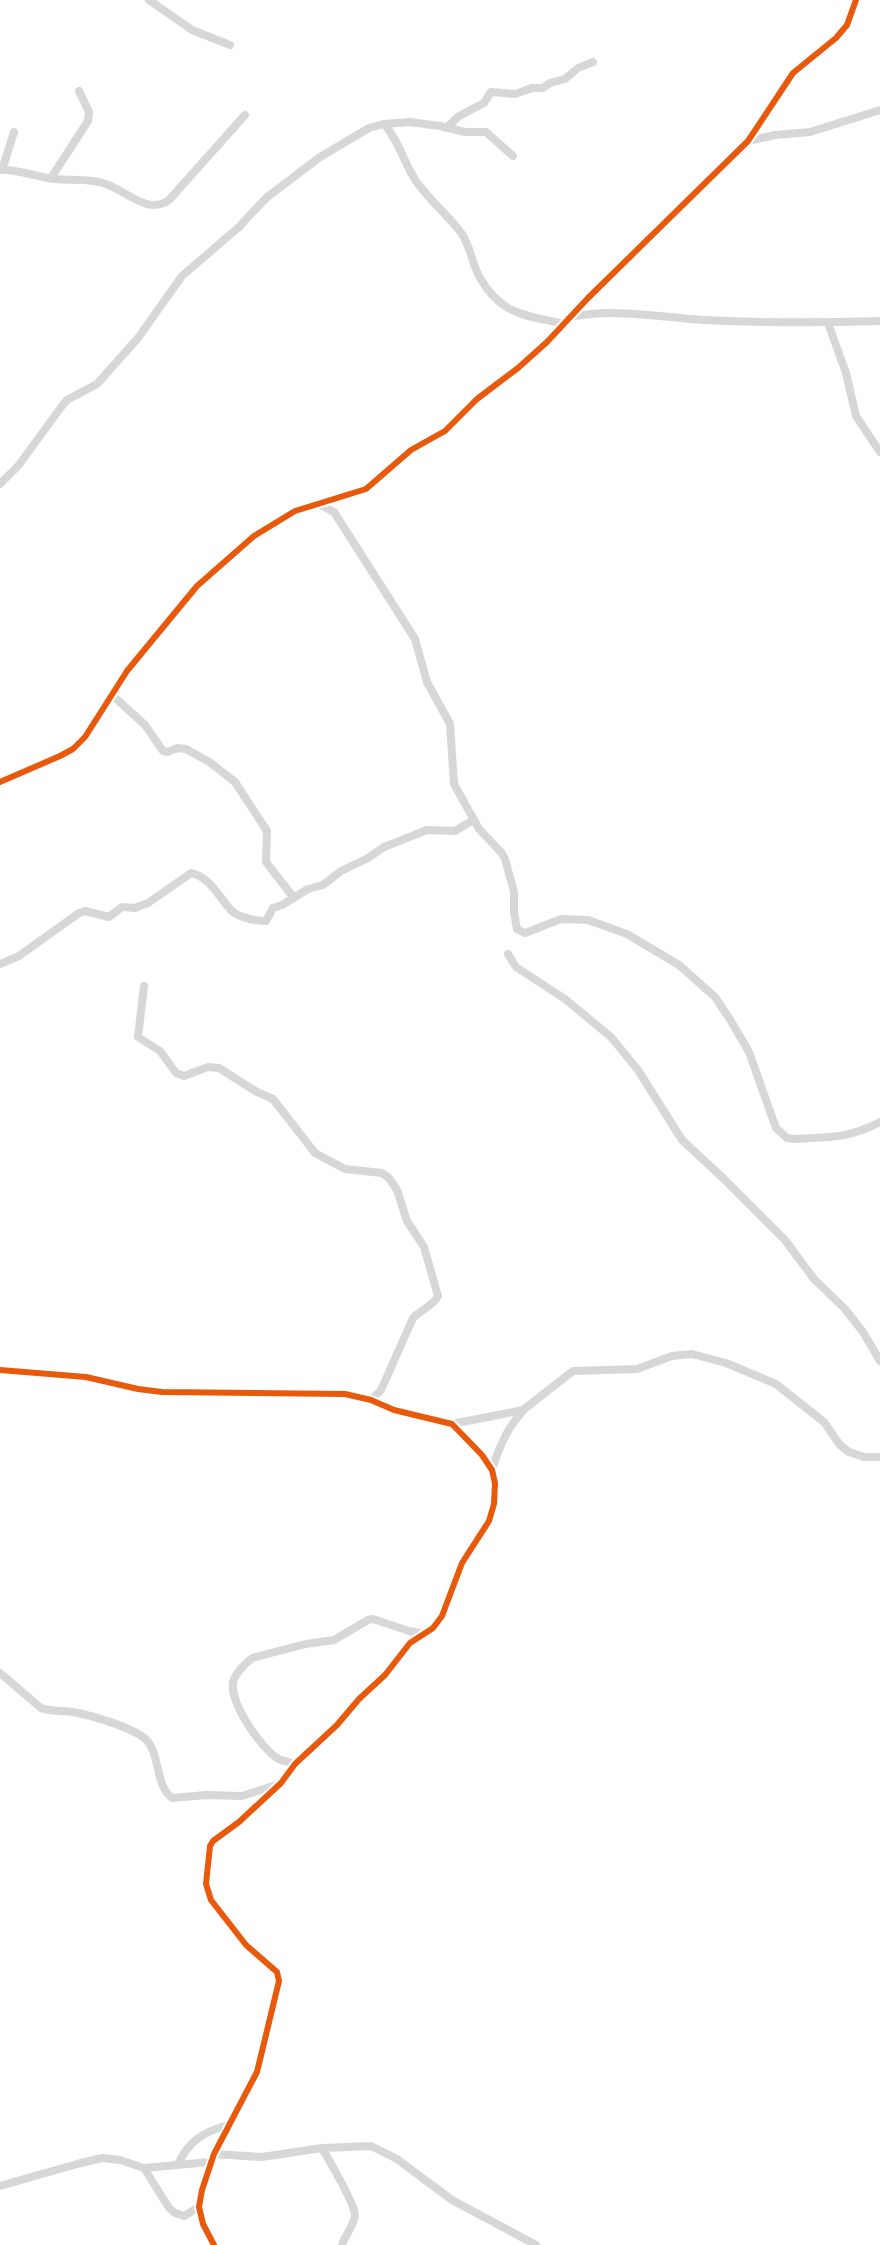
<svg xmlns="http://www.w3.org/2000/svg" width="880" height="2245" viewBox="0 0 880 2245" font-family="'DM Sans',sans-serif">
<style>
.lines{fill:none;stroke-linecap:round;stroke-linejoin:round}
.minor{stroke:#d7d7d7;stroke-width:8}
.cycleway-casing{stroke:#fff;stroke-width:10}
.cycleway{stroke:#e8590c;stroke-width:6}
</style>
<rect width="100%" height="100%" fill="#fff"/>
<g class="lines">
<g class="minor">
<path d="M149 0 192 30 230 45"/>
<path d="M384 124 410 122 440 126 465 132H486L513 156"/>
<path d="M446 128 459 116 484 103 491 92 515 94 532 88H543L550 83 565 79 578 68 593 62"/>
<path d="M748 141 775 135 810 132 880 110"/>
<path d="M0 170C19 169 37 177 55 179 72 181 89 178 106 184 128 192 148 215 169 200L245 115"/>
<path d="M2 170 14 132"/>
<path d="M51 178 88 121 89 112 79 91"/>
<path d="M570 317C615 308 659 317 704 320 763 323 821 323 880 321"/>
<path d="M828 323 846 373 856 416 880 452"/>
<path d="M0 484 18 466 62 406 67 400 97 384 138 338 182 276 239 227 266 198 320 157 369 128 384 124C400 142 403 162 416 181 429 200 448 215 462 234 471 248 472 264 480 278 502 316 526 315 564 324"/>
<path d="M317 503 334 512 415 639 427 682 450 724 454 784 479 829 501 852 505 859 514 892V912L517 929 525 933 561 919 588 920 627 934 679 965 715 997 731 1021 749 1052 776 1128 787 1138 794 1139C830 1137 847 1139 880 1122"/>
<path d="M112 695 145 725 163 751 167 752 178 748 186 749 211 763 235 782 267 831 266 862 294 898"/>
<path d="M0 782 60 756 73 749 85 737 127 671 150 643 197 586 254 536 295 511 366 489 411 450 445 431 477 399 518 368 547 342 588 298 748 141 793 73 836 38 847 25 856 0"/>
<path d="M508 954 516 967 565 999 611 1037 638 1070 682 1140 725 1180 785 1240 814 1279 845 1309 863 1332 880 1361"/>
<path d="M0 964 19 956 79 913 85 911 109 917 122 907 135 908 148 903 191 873C211 877 220 900 233 912 241 918 256 921 266 921L273 908 282 905 308 889 323 885 341 871 368 858 384 847 427 830 455 831 473 820"/>
<path d="M144 986 138 1037 160 1051 176 1073 184 1076 208 1067 219 1068 257 1092 273 1099 315 1153 345 1169 382 1173 389 1178 397 1190 407 1221 424 1247 438 1296C434 1305 421 1310 413 1318L381 1390 371 1400"/>
<path d="M0 1370 86 1377 138 1389 162 1392 345 1394 371 1400 394 1410 452 1424 482 1455 492 1470 495 1483 494 1504 489 1521 462 1563 442 1616 433 1628 410 1643 385 1675 359 1699 337 1725 295 1764 281 1783 239 1822 213 1841 210 1846 206 1884 211 1900 246 1945 277 1972 279 1981 257 2072 214 2154 202 2190 199 2207 203 2224 214 2245"/>
<path d="M452 1424 523 1410 573 1371 637 1369 672 1356 692 1354 726 1363 776 1384 824 1422 840 1445 849 1452 864 1457H880"/>
<path d="M492 1470C499 1447 507 1428 523 1411"/>
<path d="M0 1673 41 1708C51 1712 62 1710 73 1712 90 1715 140 1729 149 1743 160 1759 156 1786 172 1798L206 1795 242 1796 276 1785"/>
<path d="M295 1764C289 1762 282 1761 277 1758 261 1748 226 1699 234 1679 237 1672 246 1663 252 1658L306 1644 334 1640 368 1620 373 1619 409 1631 425 1634"/>
<path d="M322 2148C329 2160 355 2205 355 2215 354 2226 345 2235 342 2245"/>
<path d="M214 2154 262 2157 322 2148 371 2146 397 2159 452 2200 536 2245"/>
<path d="M178 2164C189 2141 203 2132 228 2125"/>
<path d="M144 2168 169 2208 175 2213 184 2216 199 2207"/>
<path d="M0 2186 77 2164 102 2158 120 2160 144 2168 210 2162"/>
</g>
<g class="cycleway-casing">
<g id="cycleway">
<path d="M0 782 60 756 73 749 85 737 127 671 150 643 197 586 254 536 295 511 366 489 411 450 445 431 477 399 518 368 547 342 588 298 748 141 793 73 836 38 847 25 856 0"/>
<path d="M0 1370 86 1377 138 1389 162 1392 345 1394 371 1400 394 1410 452 1424 482 1455 492 1470 495 1483 494 1504 489 1521 462 1563 442 1616 433 1628 410 1643 385 1675 359 1699 337 1725 295 1764 281 1783 239 1822 213 1841 210 1846 206 1884 211 1900 246 1945 277 1972 279 1981 257 2072 214 2154 202 2190 199 2207 203 2224 214 2245"/>
</g>
</g>
<use href="#cycleway" class="cycleway"/>
</g>
</svg>
